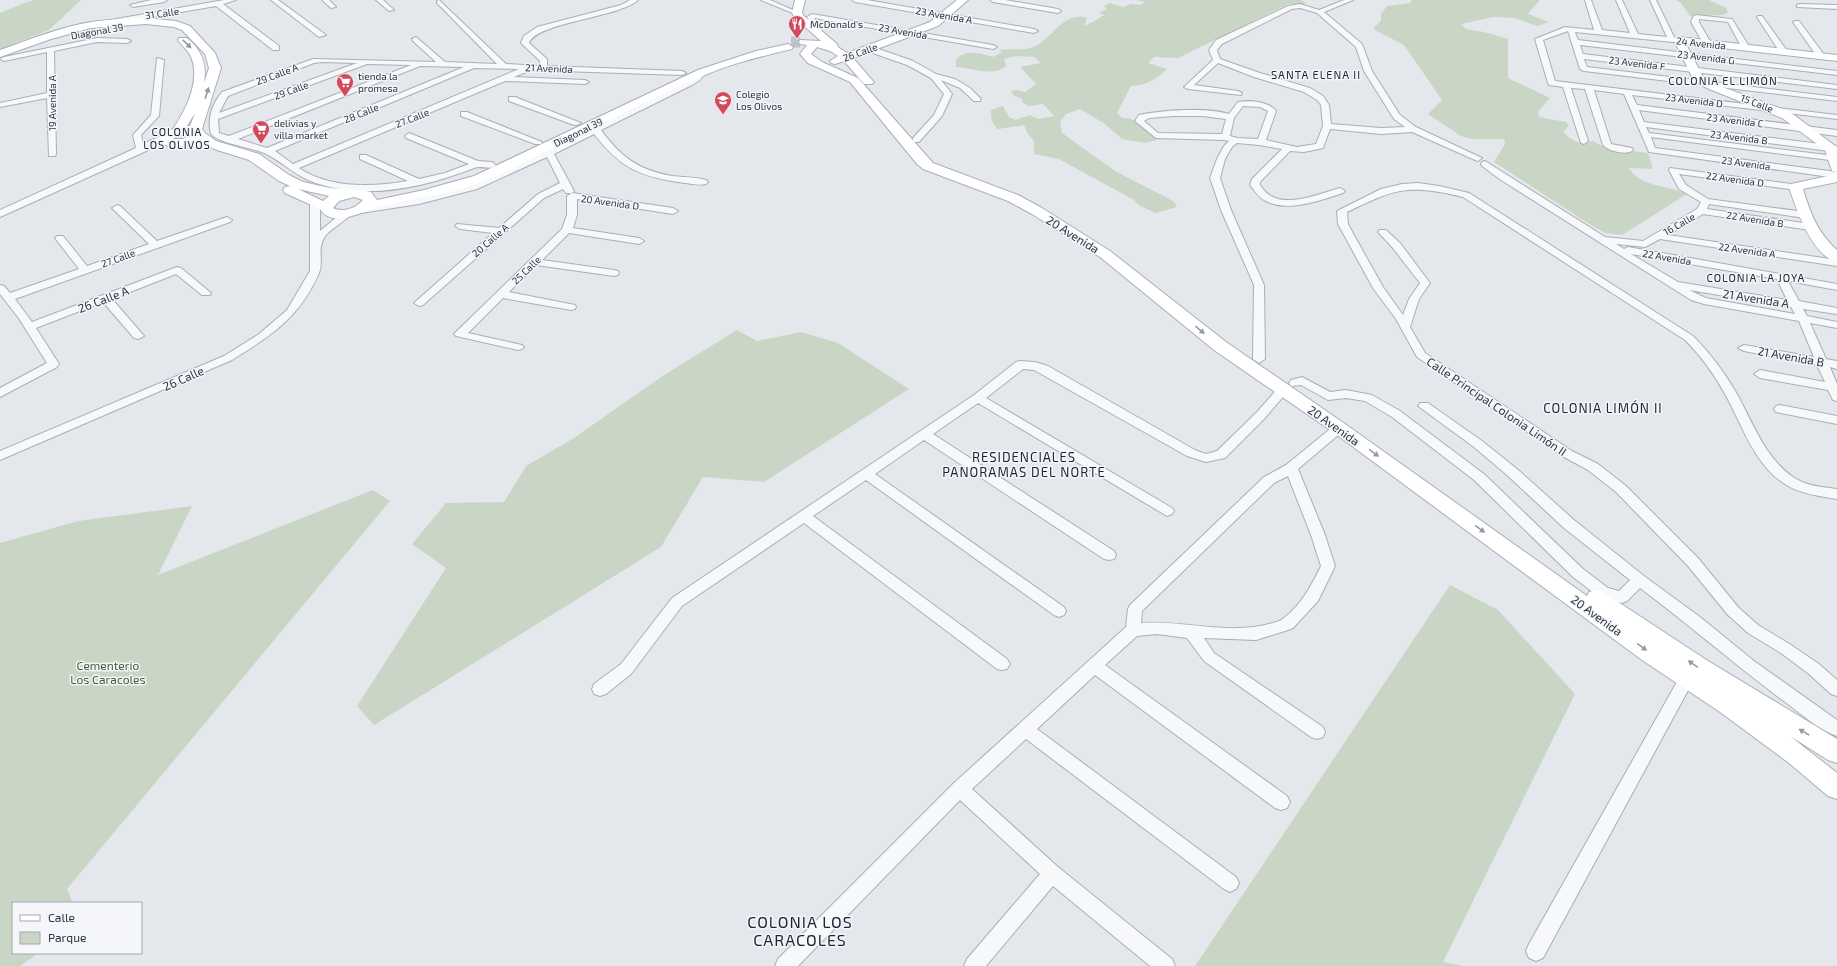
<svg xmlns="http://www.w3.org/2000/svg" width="1837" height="966" viewBox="0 0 1837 966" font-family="'Exo 2',sans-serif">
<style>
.green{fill:#c9d6c5}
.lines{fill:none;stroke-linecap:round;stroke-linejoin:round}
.secondary-tunnel{stroke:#bfc3cb;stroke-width:11;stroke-dasharray:11 5.5;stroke-linecap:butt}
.street-casing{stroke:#a9aeb7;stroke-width:2}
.secondary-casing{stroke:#a9aeb7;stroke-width:2}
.street{fill:#f7f8fa;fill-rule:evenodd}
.secondary{fill:#fff;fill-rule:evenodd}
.oneway{fill:#959aa2}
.labels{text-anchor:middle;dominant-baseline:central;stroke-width:3;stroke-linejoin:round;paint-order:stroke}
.far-street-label{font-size:10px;fill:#2b3445;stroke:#f4f6f9}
.far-poi-label{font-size:10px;fill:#2b3445;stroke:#f4f6f9;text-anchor:start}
.far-neighbourhood-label{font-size:11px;letter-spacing:1px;fill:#1d2536;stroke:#f4f6f9}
.street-label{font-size:12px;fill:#2b3445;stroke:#f4f6f9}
.park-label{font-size:12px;fill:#3f6138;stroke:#f4f6f9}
.neighbourhood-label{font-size:13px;letter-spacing:1px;fill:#1d2536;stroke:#f4f6f9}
.near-neighbourhood-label{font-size:16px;letter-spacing:1px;fill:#1d2536;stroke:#f4f6f9}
</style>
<rect width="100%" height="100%" fill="#e4e7ec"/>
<g class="green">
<path d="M35 0H81L49 30 0 49V13L27 2Z"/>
<path d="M1136 0H1301L1306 3 1303 5 1288 4 1178 58 1154 57 1148 63 1167 69C1155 80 1147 85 1131 86L1117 113 1122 118C1137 117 1147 130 1157 140L1145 143 1122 139 1105 124 1080 109 1066 114 1060 122 1062 133 1115 171 1173 201 1177 207 1156 213 1140 206 1134 200 1059 159 1034 154V141L1028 134 1024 125 998 129C991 123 991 118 991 110L1003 106 1009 117 1015 120 1030 115 1038 119 1054 116 1043 104 1029 106 1023 103 1021 98 1014 96 1011 91 1016 90 1025 92 1036 84 1020 67 1041 63 1034 57 1015 56 1004 59 1006 66C994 77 971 68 956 67V60C965 48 982 54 993 57L1002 52 999 50C1010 48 1022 51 1033 47 1052 40 1063 10 1087 18L1084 26 1093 22 1104 15 1099 13 1107 9 1104 6 1110 3 1123 7 1131 4 1140 5 1145 2Z"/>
<path d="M1412 0H1540L1528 14 1549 22 1537 26 1515 18 1493 17 1461 24 1466 29 1484 32 1508 39V78L1550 98 1538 112 1539 117 1566 122 1569 125 1563 132C1572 141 1581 146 1593 141L1605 148 1648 153 1653 169 1629 168C1640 187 1667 185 1687 194L1622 235 1605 233 1586 222 1494 162 1505 144 1504 139H1471L1461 136 1428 114 1442 100 1404 45 1375 30 1374 27 1381 21V14L1387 6 1410 3Z"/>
<path d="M1676 0H1709L1726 8 1728 12 1723 15 1690 16 1681 3Z"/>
<path d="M737 330 757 341 801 332 838 343 909 389 764 482 703 477 661 547 374 725 357 706 446 568 412 544 446 503 504 502 526 466 574 438 661 377Z"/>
<path d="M373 490 390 501 67 889 73 903H13V953H39L20 966H0V543L78 521 192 506 158 575Z"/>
<path d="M1450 585 1498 610 1575 694 1443 962 1464 966H1195Z"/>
</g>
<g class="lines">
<path class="secondary-tunnel" d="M791 42H800"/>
<g class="street-casing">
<g id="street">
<path d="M151 0H167L164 2 133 7 130 5Z"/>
<path d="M224 0H236L223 4 279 46V50H273L216 6 105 25 101 23 105 21Z"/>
<path d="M271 0H278L326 35 319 37Z"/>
<path d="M322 0H329L336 7 331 8Z"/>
<path d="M376 0H383L394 10 389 11Z"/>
<path d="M439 0 506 64 540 66V61L521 43 524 36 537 27 621 5 630 0H638C618 18 537 22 529 43L547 59V66L682 71 686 73 682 75 531 70 514 77 585 80 589 82 585 84 505 81 299 168C330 189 372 187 408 181L360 159V155H366L419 179 445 173 469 164 406 138 405 136 409 133 478 161 492 162 496 165C491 171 481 165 474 168 423 188 360 202 308 180 292 173 280 160 264 153 250 147 221 144 211 134 207 119 212 104 222 92L313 59 436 62 413 41 412 39 416 37 445 62 497 64 437 3V1ZM323 62 357 63 219 113 228 96 314 63ZM367 64 411 65 229 136 219 133 218 119ZM420 66 464 67 267 148 238 139ZM474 68 519 69 293 164 275 151Z"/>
<path d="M761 0H770L800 13 795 14Z"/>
<path d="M852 0H867L1034 29 1038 31 1034 33 855 2Z"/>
<path d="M990 0H1005L1058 9 1061 11 1058 13 993 2Z"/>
<path d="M1344 0H1353L1324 12 1362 44 1372 71 1400 115 1416 127 1482 158 1478 161 1475 160 1412 132 1381 134 1330 129 1323 148 1304 152 1290 151 1260 182V185C1263 189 1267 195 1273 197 1291 206 1322 193 1340 188L1345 191 1343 193C1321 200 1288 213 1266 201 1259 198 1255 191 1250 185L1252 179 1282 149 1259 145 1237 143 1232 147 1225 159 1220 178 1231 210 1264 285 1265 359 1259 363 1253 359 1254 285 1221 210 1210 178 1217 159 1224 146 1229 141 1224 140 1156 138 1135 121 1139 115C1162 110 1206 107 1229 114L1238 102C1250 100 1268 101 1276 111L1266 140 1297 147 1316 144 1323 126 1321 105 1317 100 1304 92 1254 77 1218 63 1194 85 1238 91 1242 93 1241 95 1188 89 1184 87 1213 60 1209 50 1216 40 1288 6 1300 4 1319 10ZM1300 8 1317 13 1356 47 1364 71 1394 119 1405 127 1381 128 1331 124 1329 105 1323 96 1310 88 1260 73 1220 59 1217 50 1222 44 1292 9ZM1243 106 1260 107 1268 111 1258 139 1238 138 1230 136 1234 118ZM1173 116H1202L1226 119 1222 134 1158 133 1144 121 1149 118Z"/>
<path d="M1585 0H1591L1602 30 1630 33 1616 0H1622L1638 34 1667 37 1650 0H1656L1674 37 1683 40 1679 42H1672L1575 32 1578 40 1837 71V75L1580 45 1583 54 1837 85V89L1584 59 1587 67 1837 97V101L1584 71 1580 69 1568 31 1543 40 1555 81 1837 115V119L1632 95 1637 105 1837 130V136L1639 110 1644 122 1837 146V152L1646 127 1649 133 1835 156 1837 157V161L1651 137 1655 148 1837 172V178L1649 152 1624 94 1594 90 1611 144 1632 148 1633 150C1627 156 1608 151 1603 145L1585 89 1571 88 1588 141 1584 144 1581 143 1563 87 1549 85 1548 83 1535 39 1565 27 1594 30Z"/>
<path d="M1799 4 1837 5V9L1797 7V5Z"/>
<path d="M812 14 993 45 997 47 993 49 814 18 822 30V34L818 36 814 34V30L807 17Z"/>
<path d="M1696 15 1732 19 1750 48 1743 50 1728 22 1699 19V22L1711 43 1704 45 1691 22 1693 17Z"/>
<path d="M1758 16H1762L1788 52 1787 54H1781L1757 17Z"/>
<path d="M1795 21H1799L1825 56 1824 58H1818L1793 22Z"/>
<path d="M97 38 127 39 131 41 127 43 97 42 54 51 56 154 55 156H49L47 98 0 107V103L47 93V52L4 61 0 59 4 57Z"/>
<path d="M867 47H873L913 61 936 74 955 79 970 88 981 99 980 101H974L960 88 941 80 952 94 942 116 919 142H913V138L934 115 944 94 931 78 907 65 867 51Z"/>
<path d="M157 58 164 60 159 116 141 135 143 144 168 133 171 134V138L144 152 0 217V210L136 148 133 135 151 115Z"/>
<path d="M699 70H702L706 72 700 80 692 85 601 130C621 157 638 170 672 176 683 177 695 177 706 180L708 182 706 184C698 186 687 183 678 182 637 176 619 166 594 134L554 154 574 191 572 193H566L563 189 544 198 423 305 419 306 414 303 493 233 460 229 455 226 457 224 499 228 538 194 560 183 547 157 477 189 419 204 361 213 356 210 361 207 419 198 471 185 546 151 686 81 694 76Z"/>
<path d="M509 97H515L581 123 577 125H574L509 101Z"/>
<path d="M461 112H467L542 142 541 144H535L461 116Z"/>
<path d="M1485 161 1605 237 1643 241 1697 209 1701 202 1679 189 1669 170 1670 168 1799 185 1801 187 1796 190 1679 174 1686 185 1708 199 1805 212 1810 215 1805 218 1709 204 1707 209 1810 224 1815 227 1810 230 1703 214 1668 235 1837 260V266L1660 239 1645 247 1616 244 1624 249 1628 247 1837 284V290L1788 281 1799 301 1837 308V314L1803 309 1807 316 1837 322V328L1810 323 1826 359 1837 361V369L1830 367 1837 384V401L1833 400 1828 390 1760 378 1754 374 1760 370 1825 382 1817 365 1744 351 1738 348 1744 345 1814 357 1799 321 1704 304 1691 300 1501 180 1482 166 1481 164 1482 162ZM1631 254 1777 279 1787 300 1678 282ZM1689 290 1791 307 1795 314 1706 298Z"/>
<path d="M1418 183 1439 186 1469 193 1693 336C1710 353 1725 373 1737 394 1753 423 1765 458 1793 477 1806 486 1822 487 1837 489V499C1819 496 1800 494 1785 484 1754 465 1742 424 1725 394 1714 374 1701 356 1685 340L1463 197C1408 184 1396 188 1347 212L1348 224 1355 237 1383 287 1403 315 1409 299 1420 283 1392 247 1380 234 1378 232 1380 230H1386L1400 243 1430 283 1419 299 1410 327 1425 353 1572 451 1598 464 1626 486 1698 558 1738 607 1758 625 1791 645 1819 664 1837 680V696L1831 694 1809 674 1781 653 1748 633 1728 615 1688 566 1616 492 1588 470 1564 457 1417 357 1396 319 1373 288 1338 224 1337 211 1381 189 1402 184Z"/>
<path d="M572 193 673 208 678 211 673 214 577 199V215L573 228 639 238 644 241 639 244 569 233 542 260 614 270 618 271 619 273 618 275 614 276 536 265 509 292 575 305 576 307 575 309 571 310 503 298 468 333 522 345 524 347 522 349 518 350 456 336 454 334 456 332 562 229 567 215V196Z"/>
<path d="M315 200 320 203V231L344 211H350L352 213C345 222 333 227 326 235 316 248 324 261 319 273 300 317 271 336 232 360L0 460V451L224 356 259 334 287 310 310 271V203Z"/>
<path d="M117 205 120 206 157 241 224 218 227 217 232 220 230 222 15 299 32 322 177 267 181 268 211 293 210 295H202L176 274 112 299 144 336 138 339 134 338 103 302 36 328 59 364 57 367 0 397V388L47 363 18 317 0 294V285L4 286 10 293 79 269 55 238 57 236H63L87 266 149 244 114 210 112 208Z"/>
<path d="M1020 361 1035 362 1048 366 1195 450 1206 454 1217 451 1256 413 1279 387H1287L1289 390 1264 419 1225 458 1206 462 1187 456 1034 370 1023 369 986 398 1172 508 1174 511 1172 514 1167 516 978 403 933 434 1114 551 1116 555 1114 559 1109 560 1104 559 924 440 875 474 1064 607 1066 611 1064 615 1059 617 1054 615 866 480 813 516 1007 659 1010 664 1007 669 1002 670 997 669 804 523 682 606 631 674 606 694 600 696 594 694 592 689 594 684 621 664 672 598 974 395 1016 362Z"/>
<path d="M1302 377 1330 392 1346 390 1372 395 1400 411 1484 474 1583 569 1608 588 1619 591 1630 580 1564 528 1507 475 1474 447 1418 406 1420 403H1428L1482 441 1517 469 1574 520 1644 576 1700 617 1754 661 1837 720V736C1817 729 1799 712 1781 699 1733 663 1688 624 1640 588L1627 601 1622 603 1599 597 1573 577 1474 480 1392 417 1365 401 1346 398 1328 400 1301 385 1291 386 1289 383 1291 380Z"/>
<path d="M1780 405 1837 416V424L1776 412 1774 409 1776 406Z"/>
<path d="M1339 424 1343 425 1345 428 1343 431 1298 469 1325 535 1335 566 1318 601 1293 628 1288 630 1256 640 1204 638 1214 653 1323 727 1325 732 1323 737 1317 739 1311 737 1204 661 1187 638 1157 634 1137 636 1105 665 1287 796 1290 802 1287 808 1281 810 1275 808 1095 675 1037 729 1236 877 1239 883 1236 889 1230 892 1224 889 1026 739 972 789 1058 867 1172 959 1175 966H1150L1053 886 986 966H964L967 959 1040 874 960 800 798 966H775L778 959 954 783 1126 627 1128 609 1130 605 1264 477 1286 465 1335 425ZM1288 476 1311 535 1321 566C1311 586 1302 604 1284 618 1281 621 1276 622 1273 623 1230 636 1184 620 1141 623L1142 611 1274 483Z"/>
<path d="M1687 671 1692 673 1695 678 1692 683 1543 958 1536 961 1529 958 1526 951 1529 944 1682 673Z"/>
</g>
</g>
<g class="secondary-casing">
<g id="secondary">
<path d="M795 0H805L802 13 804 16 837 44 838 47 847 53 930 22 957 0H968L938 26 853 58 872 80 874 82 872 84H864L844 61 835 64 831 63 830 61 838 56 830 51 817 47 811 54 822 62 858 78 933 163 1018 195 1042 208 1110 251 1226 342 1345 424 1587 596 1589 592 1596 590 1603 592 1708 661 1837 739V763L1828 760 1790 736 1837 773V799L1828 796 1789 763 1720 712 1642 660 1333 432 1214 350 1100 257 1032 214 1008 201 923 169 917 164 850 82 808 63 800 54 807 45 800 44 799 42 800 40 821 41 795 18 792 13Z"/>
<path d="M146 18 176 21 190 26 215 53 221 68 202 129 205 133 216 141 259 154 289 175 303 182 330 188 366 191 371 192 377 200 424 190 474 176 698 70 756 51 788 44 793 47 792 49C763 56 733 63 705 75 649 99 594 128 539 155 521 164 503 174 484 181 448 196 407 198 370 210 357 214 331 227 320 209L285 193 283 190 285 187 290 186 279 181 249 160 214 149 198 140C187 147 172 150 161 143L159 140C162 135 167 131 173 129 186 110 201 80 191 57 188 50 182 46 178 40L179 38H187C202 50 207 64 204 83L209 68 205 54 182 30 174 27 146 24 91 28 51 39 0 57V50C29 40 60 27 91 22 109 19 128 19 146 18ZM195 113 190 126H187ZM184 134H191L183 139H173L177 136ZM298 189 329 196 323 201ZM354 197 363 200C356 208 344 213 333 208L339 201Z"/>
<path d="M1679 37 1837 55V61L1686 44 1703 77 1717 85 1790 112 1834 145 1837 149V172L1832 171 1825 150 1782 118 1709 89 1694 81 1674 40Z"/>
<path d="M1837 174V182L1803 189C1810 213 1818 233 1837 250V262C1812 256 1796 209 1789 187L1791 184Z"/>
</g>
</g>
<use href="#street" class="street"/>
<use href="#secondary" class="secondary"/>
</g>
<defs><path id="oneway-solid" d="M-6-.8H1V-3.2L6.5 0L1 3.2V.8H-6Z"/></defs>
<g class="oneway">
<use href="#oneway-solid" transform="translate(187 44) rotate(44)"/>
<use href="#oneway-solid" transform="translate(207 93) rotate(-72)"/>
<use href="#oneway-solid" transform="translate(1200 330) rotate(39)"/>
<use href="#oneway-solid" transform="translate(1374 453) rotate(36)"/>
<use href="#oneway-solid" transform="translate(1480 529) rotate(36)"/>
<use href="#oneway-solid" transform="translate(1642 647) rotate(36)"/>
<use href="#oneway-solid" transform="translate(1693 664) rotate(-146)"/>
<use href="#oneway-solid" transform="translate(1804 732) rotate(-149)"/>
</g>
<defs>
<g id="restaurant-pin" transform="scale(0.9)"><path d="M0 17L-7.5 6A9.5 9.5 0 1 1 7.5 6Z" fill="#d1495b" stroke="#f4f6f9"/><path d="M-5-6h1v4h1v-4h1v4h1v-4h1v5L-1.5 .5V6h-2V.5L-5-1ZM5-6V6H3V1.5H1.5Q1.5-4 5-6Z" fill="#fff"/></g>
<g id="supermarket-pin" transform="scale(0.9)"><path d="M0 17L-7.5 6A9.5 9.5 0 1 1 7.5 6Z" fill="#d1495b" stroke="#f4f6f9"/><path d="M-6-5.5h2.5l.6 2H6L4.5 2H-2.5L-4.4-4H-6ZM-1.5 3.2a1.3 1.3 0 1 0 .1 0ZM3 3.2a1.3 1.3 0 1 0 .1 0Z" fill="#fff"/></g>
<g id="school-pin" transform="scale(0.9)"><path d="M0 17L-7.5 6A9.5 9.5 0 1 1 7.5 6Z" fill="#d1495b" stroke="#f4f6f9"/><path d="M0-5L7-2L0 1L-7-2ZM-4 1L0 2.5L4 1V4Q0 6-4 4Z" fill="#fff"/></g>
</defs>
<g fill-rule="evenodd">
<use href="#restaurant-pin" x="797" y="24"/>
<use href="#supermarket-pin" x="345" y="82"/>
<use href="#school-pin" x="723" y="100"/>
<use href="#supermarket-pin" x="261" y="129"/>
</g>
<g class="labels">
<g class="far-street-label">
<text transform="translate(162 13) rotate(-8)">31 Calle</text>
<text transform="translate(944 15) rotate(10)">23 Avenida A</text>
<text transform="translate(97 31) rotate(-10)">Diagonal 39</text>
<text transform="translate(903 31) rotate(10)">23 Avenida</text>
<text transform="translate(1701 43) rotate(6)">24 Avenida</text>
<text transform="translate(860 52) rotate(-20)">26 Calle</text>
<text transform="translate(1706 57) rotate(7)">23 Avenida G</text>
<text transform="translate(1637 63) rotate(7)">23 Avenida F</text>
<text transform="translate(549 68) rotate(2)">21 Avenida</text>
<text transform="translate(277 74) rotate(-20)">29 Calle A</text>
<text transform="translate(291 90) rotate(-20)">29 Calle</text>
<text transform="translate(1694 100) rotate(7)">23 Avenida D</text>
<text transform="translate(52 103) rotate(-90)">19 Avenida A</text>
<text transform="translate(1757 103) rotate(21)">15 Calle</text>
<text transform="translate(361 113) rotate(-22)">28 Calle</text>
<text transform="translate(412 118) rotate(-22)">27 Calle</text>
<text transform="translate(1735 120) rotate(7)">23 Avenida C</text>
<text transform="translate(578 132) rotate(-26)">Diagonal 39</text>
<text transform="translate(1739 137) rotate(7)">23 Avenida B</text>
<text transform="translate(1746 163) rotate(8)">23 Avenida</text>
<text transform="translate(1735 179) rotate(8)">22 Avenida D</text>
<text transform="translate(610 202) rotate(8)">20 Avenida D</text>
<text transform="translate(1755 219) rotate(9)">22 Avenida B</text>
<text transform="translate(1679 224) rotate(-30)">16 Calle</text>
<text transform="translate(490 240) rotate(-41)">20 Calle A</text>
<text transform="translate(1747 250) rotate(8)">22 Avenida A</text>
<text transform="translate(1667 257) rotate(10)">22 Avenida</text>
<text transform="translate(118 258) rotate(-20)">27 Calle</text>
<text transform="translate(526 270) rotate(-44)">25 Calle</text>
</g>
<g class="far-poi-label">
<text x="810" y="24">McDonald's</text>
<text x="358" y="76">tienda la<tspan x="358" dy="12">promesa</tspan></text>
<text x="736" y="94">Colegio<tspan x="736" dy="12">Los Olivos</tspan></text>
<text x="274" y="123">delivias y<tspan x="274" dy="12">villa market</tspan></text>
</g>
<g class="far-neighbourhood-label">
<text x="1316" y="74">SANTA ELENA II</text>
<text x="1723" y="80">COLONIA EL LIMÓN</text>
<text x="177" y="131">COLONIA<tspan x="177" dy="13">LOS OLIVOS</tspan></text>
<text x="1756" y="277">COLONIA LA JOYA</text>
</g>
<g class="street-label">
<text transform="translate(1073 234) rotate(32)">20 Avenida</text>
<text transform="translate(1756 298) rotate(9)">21 Avenida A</text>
<text transform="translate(103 299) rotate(-21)">26 Calle A</text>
<text transform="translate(1791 356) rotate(10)">21 Avenida B</text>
<text transform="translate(183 378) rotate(-24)">26 Calle</text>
<text transform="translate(1497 406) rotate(34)">Calle Principal Colonia Limón II</text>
<text transform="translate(1334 425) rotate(35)">20 Avenida</text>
<text transform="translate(1597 615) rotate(36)">20 Avenida</text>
</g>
<g class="park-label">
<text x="108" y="665">Cementerio<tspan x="108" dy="14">Los Caracoles</tspan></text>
</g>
<g class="neighbourhood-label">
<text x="1603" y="408">COLONIA LIMÓN II</text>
<text x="1024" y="457">RESIDENCIALES<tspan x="1024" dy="15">PANORAMAS DEL NORTE</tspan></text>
</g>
<g class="near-neighbourhood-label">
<text x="800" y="921">COLONIA LOS<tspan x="800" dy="18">CARACOLES</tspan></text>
</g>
</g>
<rect x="12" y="902" width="130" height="52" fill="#f4f6f9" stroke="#a4a8b1"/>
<rect x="20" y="915" width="20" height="6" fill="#ffffff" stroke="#a4a8b1"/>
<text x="48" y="922" font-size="12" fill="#2b3445">Calle</text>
<rect x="20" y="932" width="20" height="12" fill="#c9d6c5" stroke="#a4a8b1"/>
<text x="48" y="942" font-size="12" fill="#2b3445">Parque</text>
</svg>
